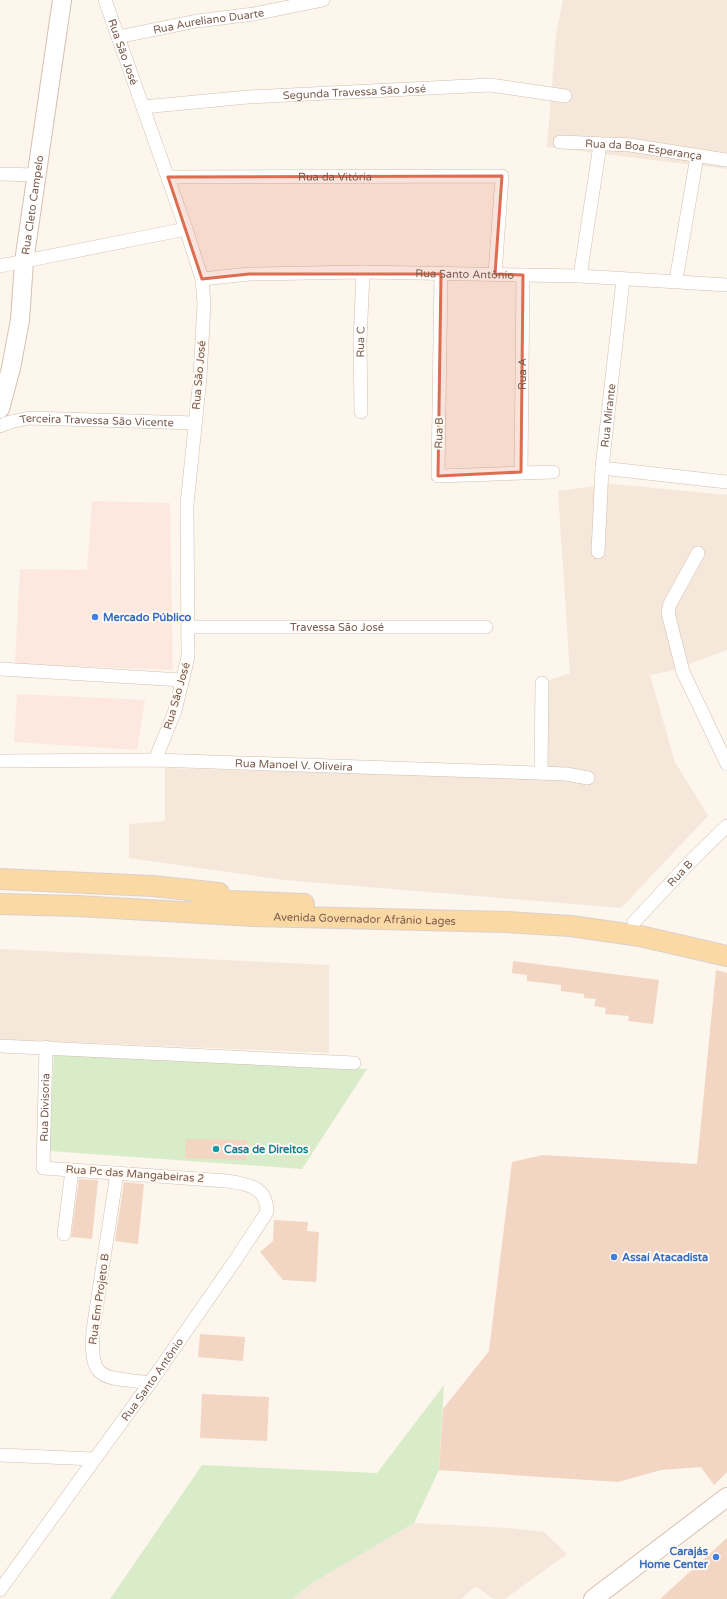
<svg xmlns="http://www.w3.org/2000/svg" width="727" height="1599" viewBox="0 0 727 1599" font-family="'Varela Round',sans-serif">
<style>
.residential{fill:#f5e8da}
.commercial{fill:#fde8e0}
.green{fill:#d8ecc9}
.building{fill:#f3d5c3}
.lines{fill:none;stroke-linecap:round;stroke-linejoin:round}
.minor-casing{stroke:#d1beb0;stroke-width:14}
.secondary-casing{stroke:#d6c0b0;stroke-width:20}
.primary-casing{stroke:#dad1cd;stroke-width:22}
.minor{stroke:#fff;stroke-width:13}
.secondary{stroke:#fff;stroke-width:18}
.primary{stroke:#fbd9a5;stroke-width:20}
.marked{fill:#dc6d51;fill-opacity:0.2;stroke:#dc6d51;stroke-width:3;stroke-linejoin:round}
.shop-dot{fill:#3f7fe0;stroke:#fffaf3;stroke-width:1.5}
.culture-dot{fill:#0f9aa8;stroke:#fffaf3;stroke-width:1.5}
.labels{text-anchor:middle;dominant-baseline:central;stroke-width:4;stroke-linejoin:round;paint-order:stroke}
.street-label{font-size:11px;fill:#7a5c4d;stroke:#fffaf3}
.shop-label{font-size:11px;font-weight:bold;fill:#366cbe;stroke:#fffaf3;text-anchor:start}
.culture-label{font-size:11px;font-weight:bold;fill:#0d838f;stroke:#fffaf3;text-anchor:start}
</style>
<rect width="100%" height="100%" fill="#fdf6ec"/>
<g class="residential">
<path d="M563 0H727V169L547 147 556 35Z"/>
<path d="M612 484 727 495V650L671 671 650 675 675 762 708 816 621 908 284 880 129 858V824L165 821V768L544 779 547 681 570 673 558 491Z"/>
<path d="M0 949 329 965V1053L0 1039Z"/>
<path d="M414 1523 509 1528 544 1532 567 1554 505 1599H493L476 1586 461 1599H293L309 1585Z"/>
</g>
<g class="commercial">
<path d="M92 501 170 503 173 670 15 664 20 569 87 570Z"/>
<path d="M17 694 145 700 137 750 14 742Z"/>
</g>
<g class="green">
<path d="M54 1053 367 1069 302 1169 49 1151Z"/>
<path d="M444 1385 439 1470 414 1523 309 1585 293 1599H110L202 1465 377 1473Z"/>
</g>
<g class="building">
<path d="M513 961 659 980 653 1024 628 1021 629 1016 605 1014 606 1008 594 1006 596 999 584 998V994L561 991V985L527 981V975L512 973Z"/>
<path d="M716 970 727 973V1472L714 1485 701 1467 661 1470 618 1482 439 1470 443 1409 489 1351 512 1162 543 1155 697 1164Z"/>
<path d="M186 1139 247 1140 246 1160 185 1158Z"/>
<path d="M79 1179 98 1180 92 1239 71 1237Z"/>
<path d="M124 1182 144 1184 138 1244 115 1241Z"/>
<path d="M274 1220 308 1222 307 1231 319 1232 316 1282 283 1280 260 1252 273 1241Z"/>
<path d="M200 1334 245 1337 243 1361 198 1357Z"/>
<path d="M202 1394 269 1397 267 1441 200 1438Z"/>
<path d="M727 1538V1599H660Z"/>
</g>
<g class="lines">
<g class="minor-casing">
<g id="minor">
<path id="s1" d="M105 0 186 229 202 279 204 304 200 378 187 504 188 657 175 711 155 760"/>
<path id="s2" d="M118 37 197 21 254 14 323 0"/>
<path id="s3" d="M143 107 248 97 490 85 565 96"/>
<path id="s4" d="M560 142 630 145 727 160"/>
<path d="M0 174 35 175"/>
<path id="s5" d="M168 177 502 176 495 274"/>
<path d="M0 266 186 229"/>
<path d="M441 274 438 476 553 472"/>
<path d="M580 276 600 145"/>
<path id="s6" d="M202 279 249 274 363 272 580 276 727 285"/>
<path d="M676 280 697 156"/>
<path id="s7" d="M361 412 360 341 363 272"/>
<path id="s8" d="M0 426 10 422 29 418 195 423"/>
<path d="M602 468 727 482"/>
<path id="s9" d="M521 472 523 275"/>
<path id="s10" d="M598 552 602 468 623 280"/>
<path d="M698 553 670 604 668 613 683 672 727 764"/>
<path id="s11" d="M189 627H486"/>
<path d="M0 669 182 680"/>
<path id="s12" d="M0 761 155 760 566 774 588 778"/>
<path d="M541 773 542 683"/>
<path id="s13" d="M634 922 692 860 727 826"/>
<path d="M0 1046 354 1063"/>
<path d="M117 1173 93 1330C89 1384 104 1376 150 1383"/>
<path d="M64 1234 72 1170"/>
<path d="M0 1455 94 1459"/>
<path id="s14" d="M0 1590 150 1383 234 1262 267 1212C267 1186 247 1184 227 1181L43 1168 46 1047"/>
</g>
</g>
<g class="secondary-casing">
<g id="secondary">
<path id="s15" d="M0 409 11 368 20 320 24 262 62 0"/>
<path d="M593 1599 727 1497"/>
</g>
</g>
<g class="primary-casing">
<g id="primary">
<path d="M0 879 152 886 219 893"/>
<path d="M202 900 304 904"/>
<path id="s16" d="M0 904 77 906 254 916 506 922 571 926 640 936 727 956"/>
</g>
</g>
<use href="#minor" class="minor"/>
<use href="#secondary" class="secondary"/>
<use href="#primary" class="primary"/>
</g>
<path class="marked" d="M502 176 495 274 523 275 521 472 438 476 441 274H249L202 279 168 177Z"/>
<g class="shop-dot">
<circle cx="95" cy="617" r="4"/>
<circle cx="614" cy="1257" r="4"/>
<circle cx="716" cy="1557" r="4"/>
</g>
<circle class="culture-dot" cx="216" cy="1149" r="4"/>
<g class="labels">
<g class="street-label">
<text stroke="none"><textPath href="#s2" startOffset="92">Rua Aureliano Duarte</textPath></text>
<text stroke="none"><textPath href="#s1" startOffset="55">Rua São José</textPath></text>
<text stroke="none"><textPath href="#s3" startOffset="212">Segunda Travessa São José</textPath></text>
<text stroke="none"><textPath href="#s4" startOffset="84">Rua da Boa Esperança</textPath></text>
<text stroke="none"><textPath href="#s5" startOffset="167">Rua da Vitória</textPath></text>
<text stroke="none"><textPath href="#s15" startOffset="207">Rua Cleto Campelo</textPath></text>
<text stroke="none"><textPath href="#s6" startOffset="263">Rua Santo Antônio</textPath></text>
<text stroke="none"><textPath href="#s7" startOffset="70">Rua C</textPath></text>
<text stroke="none"><textPath href="#s9" startOffset="98">Rua A</textPath></text>
<text transform="translate(199 375) rotate(-85)">Rua São José</text>
<text stroke="none"><textPath href="#s10" startOffset="137">Rua Mirante</textPath></text>
<text stroke="none"><textPath href="#s8" startOffset="98">Terceira Travessa São Vicente</textPath></text>
<text transform="translate(439 433) rotate(-89)">Rua B</text>
<text stroke="none"><textPath href="#s11" startOffset="148">Travessa São José</textPath></text>
<text transform="translate(177 696) rotate(-74)">Rua São José</text>
<text stroke="none"><textPath href="#s12" startOffset="294">Rua Manoel V. Oliveira</textPath></text>
<text stroke="none"><textPath href="#s13" startOffset="67">Rua B</textPath></text>
<text stroke="none"><textPath href="#s16" startOffset="365">Avenida Governador Afrânio Lages</textPath></text>
<text stroke="none"><textPath href="#s14" startOffset="765">Rua Divisoria</textPath></text>
<text transform="translate(135 1174) rotate(4)">Rua Pc das Mangabeiras 2</text>
<text transform="translate(99 1299) rotate(-82)">Rua Em Projeto B</text>
<text stroke="none"><textPath href="#s14" startOffset="260">Rua Santo Antônio</textPath></text>
</g>
<g class="shop-label">
<text x="103" y="617">Mercado Público</text>
<text x="622" y="1257">Assaí Atacadista</text>
<text x="708" y="1551" text-anchor="end">Carajás<tspan x="708" dy="13">Home Center</tspan></text>
</g>
<g class="culture-label">
<text x="224" y="1149">Casa de Direitos</text>
</g>
</g>
</svg>
